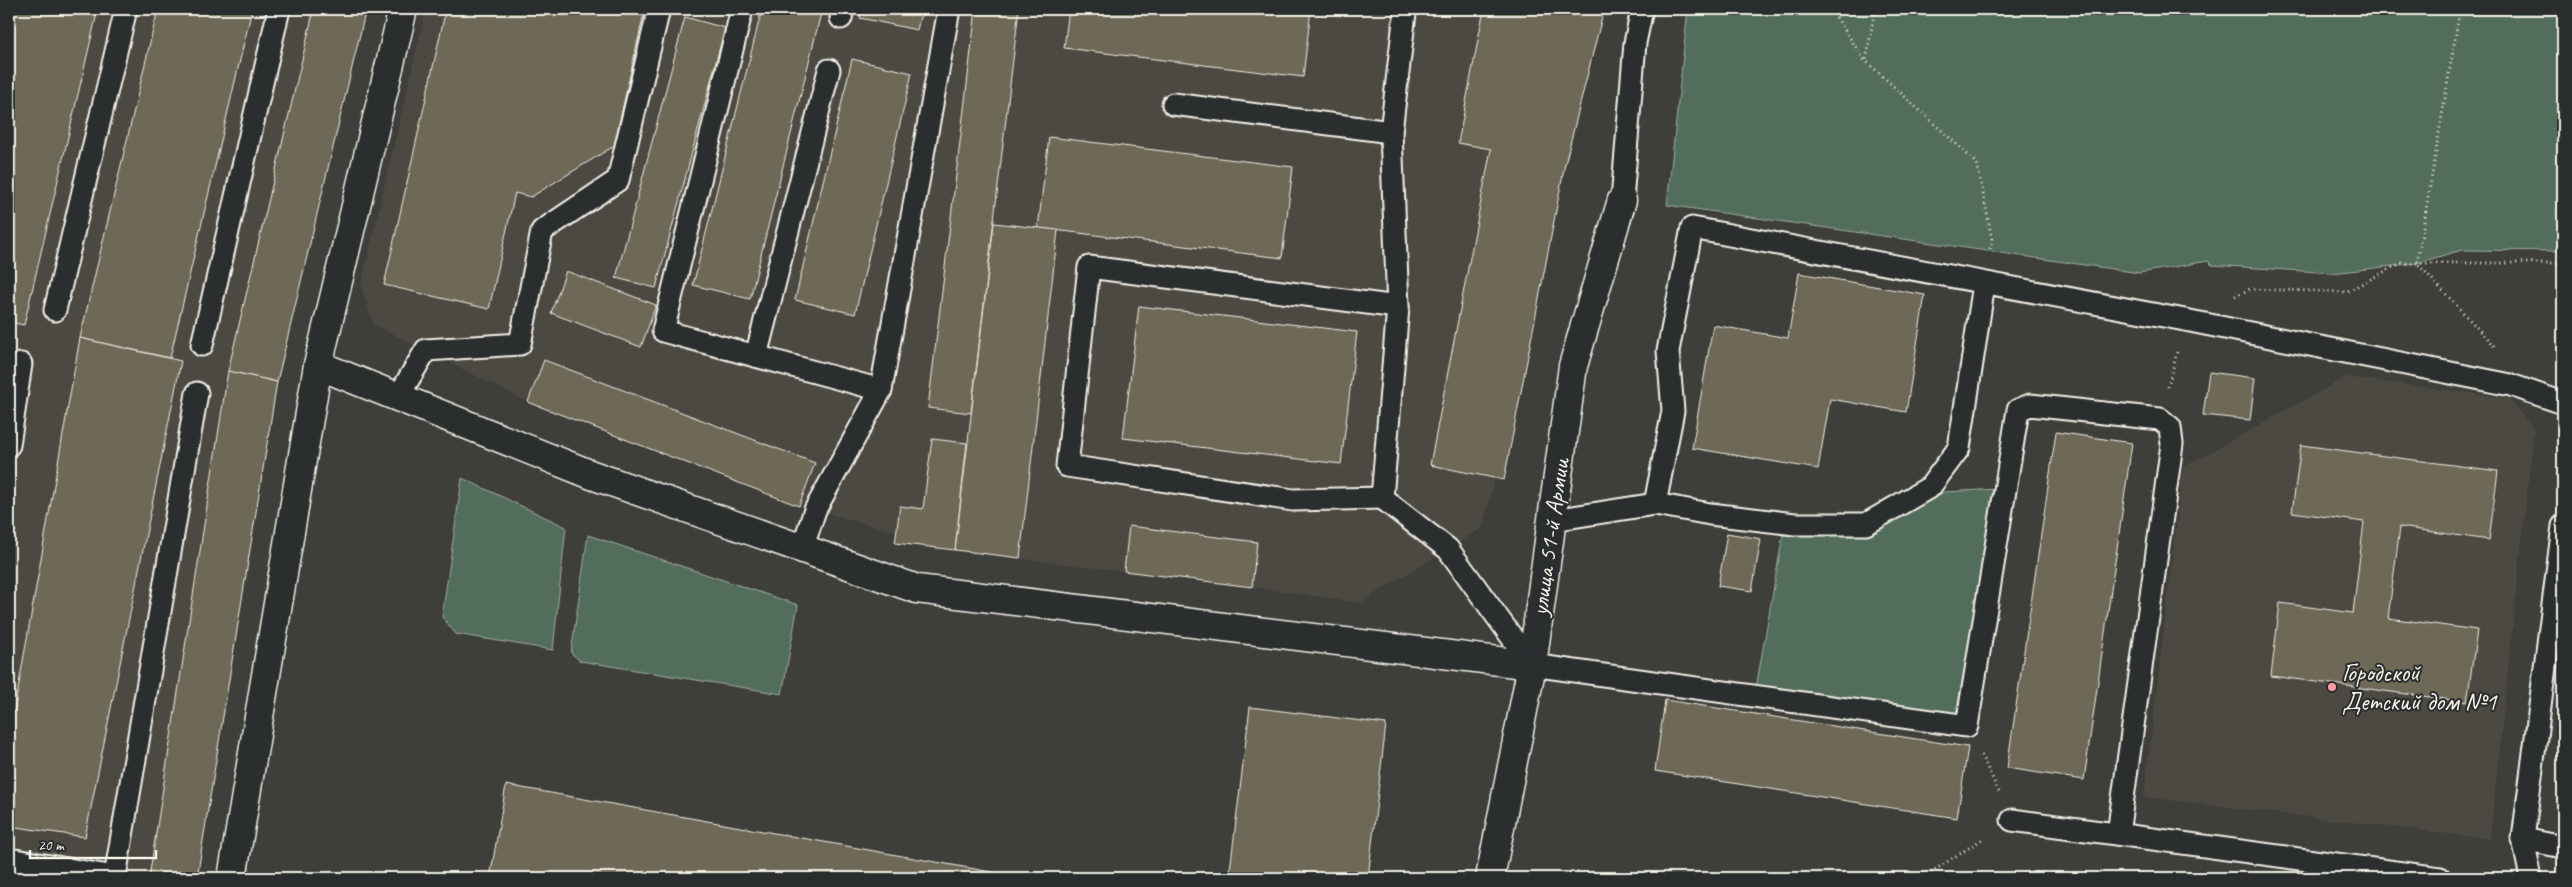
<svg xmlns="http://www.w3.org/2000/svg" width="2572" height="887" viewBox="0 0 2572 887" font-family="Caveat,sans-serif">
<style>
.built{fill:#4c4a43}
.green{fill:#526d5c;stroke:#a3afa2}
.building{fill:#6e6757;stroke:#f4f1e8}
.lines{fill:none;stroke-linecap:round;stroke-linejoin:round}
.service-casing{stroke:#f4f1e8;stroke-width:25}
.minor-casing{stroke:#f4f1e8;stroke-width:31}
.tertiary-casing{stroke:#f4f1e8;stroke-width:31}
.path{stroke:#f4f1e8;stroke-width:3;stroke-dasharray:1 4;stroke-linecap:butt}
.service{stroke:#2a2d2e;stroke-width:21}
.minor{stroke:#2a2d2e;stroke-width:28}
.tertiary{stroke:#2a2d2e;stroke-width:28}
.poi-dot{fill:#ff9aa2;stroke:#2a2d2e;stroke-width:2}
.labels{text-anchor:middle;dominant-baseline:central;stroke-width:4;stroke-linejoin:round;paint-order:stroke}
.street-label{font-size:25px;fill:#f4f1e8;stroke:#2a2d2e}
.poi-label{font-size:25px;fill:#f4f1e8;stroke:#2a2d2e;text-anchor:start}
</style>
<rect width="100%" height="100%" fill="#3e3e3a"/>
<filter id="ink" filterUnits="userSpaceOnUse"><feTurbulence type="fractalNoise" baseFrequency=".02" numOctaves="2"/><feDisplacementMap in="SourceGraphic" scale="10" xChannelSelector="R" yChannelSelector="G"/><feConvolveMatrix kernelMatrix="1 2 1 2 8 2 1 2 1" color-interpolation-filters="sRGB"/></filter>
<g filter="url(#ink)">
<g class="built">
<path d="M9 9H366L277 382 197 878H9Z"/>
<path d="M426 9H1604L1565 164 1504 480 1495 478 1482 528 1360 603 1252 587 895 543 897 532 799 506 528 402 373 324 361 285Z"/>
<path d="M2346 377 2508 398 2534 429 2490 839 2144 797 2183 467Z"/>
</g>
<g class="green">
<path d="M1688 9H2563V251L2462 250 2417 263 2333 273 2212 265 2208 261 2140 273 1667 205Z"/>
<path d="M462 478 566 527 553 650 456 634 442 617Z"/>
<path d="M1999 489 1956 713 1756 688 1783 535 1867 533 1944 492Z"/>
<path d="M588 535 798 605 782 694 580 661 571 653Z"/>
</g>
<g class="building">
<path d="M9 9H98L24 325 9 322Z"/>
<path d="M158 9H252L170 358 80 338Z"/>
<path d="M314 9H366L277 382 228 371Z"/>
<path d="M446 9H645L614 146 531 197 515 193 489 309 384 285Z"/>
<path d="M762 9H822L750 299 693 285Z"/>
<path d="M862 9H922L917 30 860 18Z"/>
<path d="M976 9H1019L971 413 928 408Z"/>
<path d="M1069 9H1311L1303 77 1064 48Z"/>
<path d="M1484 9H1604L1565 164 1504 480 1430 465 1491 149 1458 143Z"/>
<path d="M685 17 725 28 656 288 616 278Z"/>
<path d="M852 59 912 73 855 314 795 300Z"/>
<path d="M1049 137 1293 167 1282 258 1038 228Z"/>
<path d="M994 223 1058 230 1020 558 955 550Z"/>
<path d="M566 271 656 305 641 347 551 313Z"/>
<path d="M1799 273 1925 295 1906 412 1830 399 1818 469 1692 448 1713 325 1788 338Z"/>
<path d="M1139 306 1357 332 1341 464 1123 438Z"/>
<path d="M80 338 181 361 85 837 9 826V711L14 712Z"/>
<path d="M544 360 815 463 799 506 528 402Z"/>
<path d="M228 371 277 382 197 878H149Z"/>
<path d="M2209 372 2255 378 2250 420 2203 415Z"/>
<path d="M2056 432 2132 443 2084 780 2007 768Z"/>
<path d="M932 439 967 443 955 550 895 543 900 506 923 509Z"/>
<path d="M2301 445 2498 471 2489 540 2400 527 2388 618 2477 630 2467 702 2271 676 2280 603 2353 613 2364 522 2292 512Z"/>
<path d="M1129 526 1257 542 1252 587 1124 571Z"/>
<path d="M1727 533 1761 539 1752 591 1718 586Z"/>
<path d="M1665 700 1968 747 1957 818 1655 771Z"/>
<path d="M1250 707 1386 724 1368 878H1229Z"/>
<path d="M506 785 1025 878H490Z"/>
</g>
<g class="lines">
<g class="service-casing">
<g id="service">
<path d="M742 9 663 331 881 390"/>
<path d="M1405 13 1391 132 1398 307 1382 498 1448 549 1532 665 1967 726 2018 410 2030 405 2160 419 2170 427 2172 444 2118 834"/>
<path d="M841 18 843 9"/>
<path d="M1173 104 1391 132"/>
<path d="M1622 200 1635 43 1642 9"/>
<path d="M1984 284 1959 448 1930 487 1866 524H1795L1710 514 1655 504 1673 411 1668 351 1692 228 2185 320 2511 385 2563 403"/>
<path d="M55 310 126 9"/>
<path d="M202 345 279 9"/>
<path d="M756 356 829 70"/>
<path d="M398 397 426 350 520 344 542 231 618 180 659 9"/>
<path d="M9 445 21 364"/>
<path d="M1382 498 1293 500 1067 466 1089 267 1398 307"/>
<path d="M1553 520 1655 504"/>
<path d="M802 549 815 510 881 390 949 9"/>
<path d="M2012 820 2440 878"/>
<path d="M2523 839 2563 847"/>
<path d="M9 859 115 877 197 393"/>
<path d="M2531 878 2523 839 2563 526"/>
</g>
</g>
<g class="minor-casing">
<g id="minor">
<path d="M318 365 592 475 917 589 1532 665"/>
<path d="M232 878 318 365 403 9"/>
</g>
</g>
<g class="tertiary-casing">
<path id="tertiary" d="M1490 878 1532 665 1573 366 1622 200"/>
</g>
<g class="path">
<path d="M1831 9 1865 61"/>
<path d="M1875 9 1866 61 1977 163 1992 239 1990 249"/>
<path d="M2460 9 2417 263 2495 347"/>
<path d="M2235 296 2250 289 2346 292 2401 263H2563"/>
<path d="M2168 387 2177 352"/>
<path d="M1981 755 1999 792"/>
<path d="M1922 878 1984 838"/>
</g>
<use href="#service" class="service"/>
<use href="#minor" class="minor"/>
<use href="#tertiary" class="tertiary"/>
</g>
</g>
<circle class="poi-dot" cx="2332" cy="687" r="5"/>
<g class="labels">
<g class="street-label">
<text transform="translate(1550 537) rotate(-82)">улица 51-й Армии</text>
</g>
<g class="poi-label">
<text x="2342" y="673">Городской<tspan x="2342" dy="29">Детский дом №1</tspan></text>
</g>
</g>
<rect width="2572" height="887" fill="none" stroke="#2a2d2e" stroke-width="30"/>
<rect x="15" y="15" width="2542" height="857" fill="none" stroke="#f4f1e8" stroke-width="2" filter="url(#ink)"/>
<path d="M30 850v8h126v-8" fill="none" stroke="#f4f1e8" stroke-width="2.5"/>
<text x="38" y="850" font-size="15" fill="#f4f1e8" stroke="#2a2d2e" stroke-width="4" paint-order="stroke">20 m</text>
</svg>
